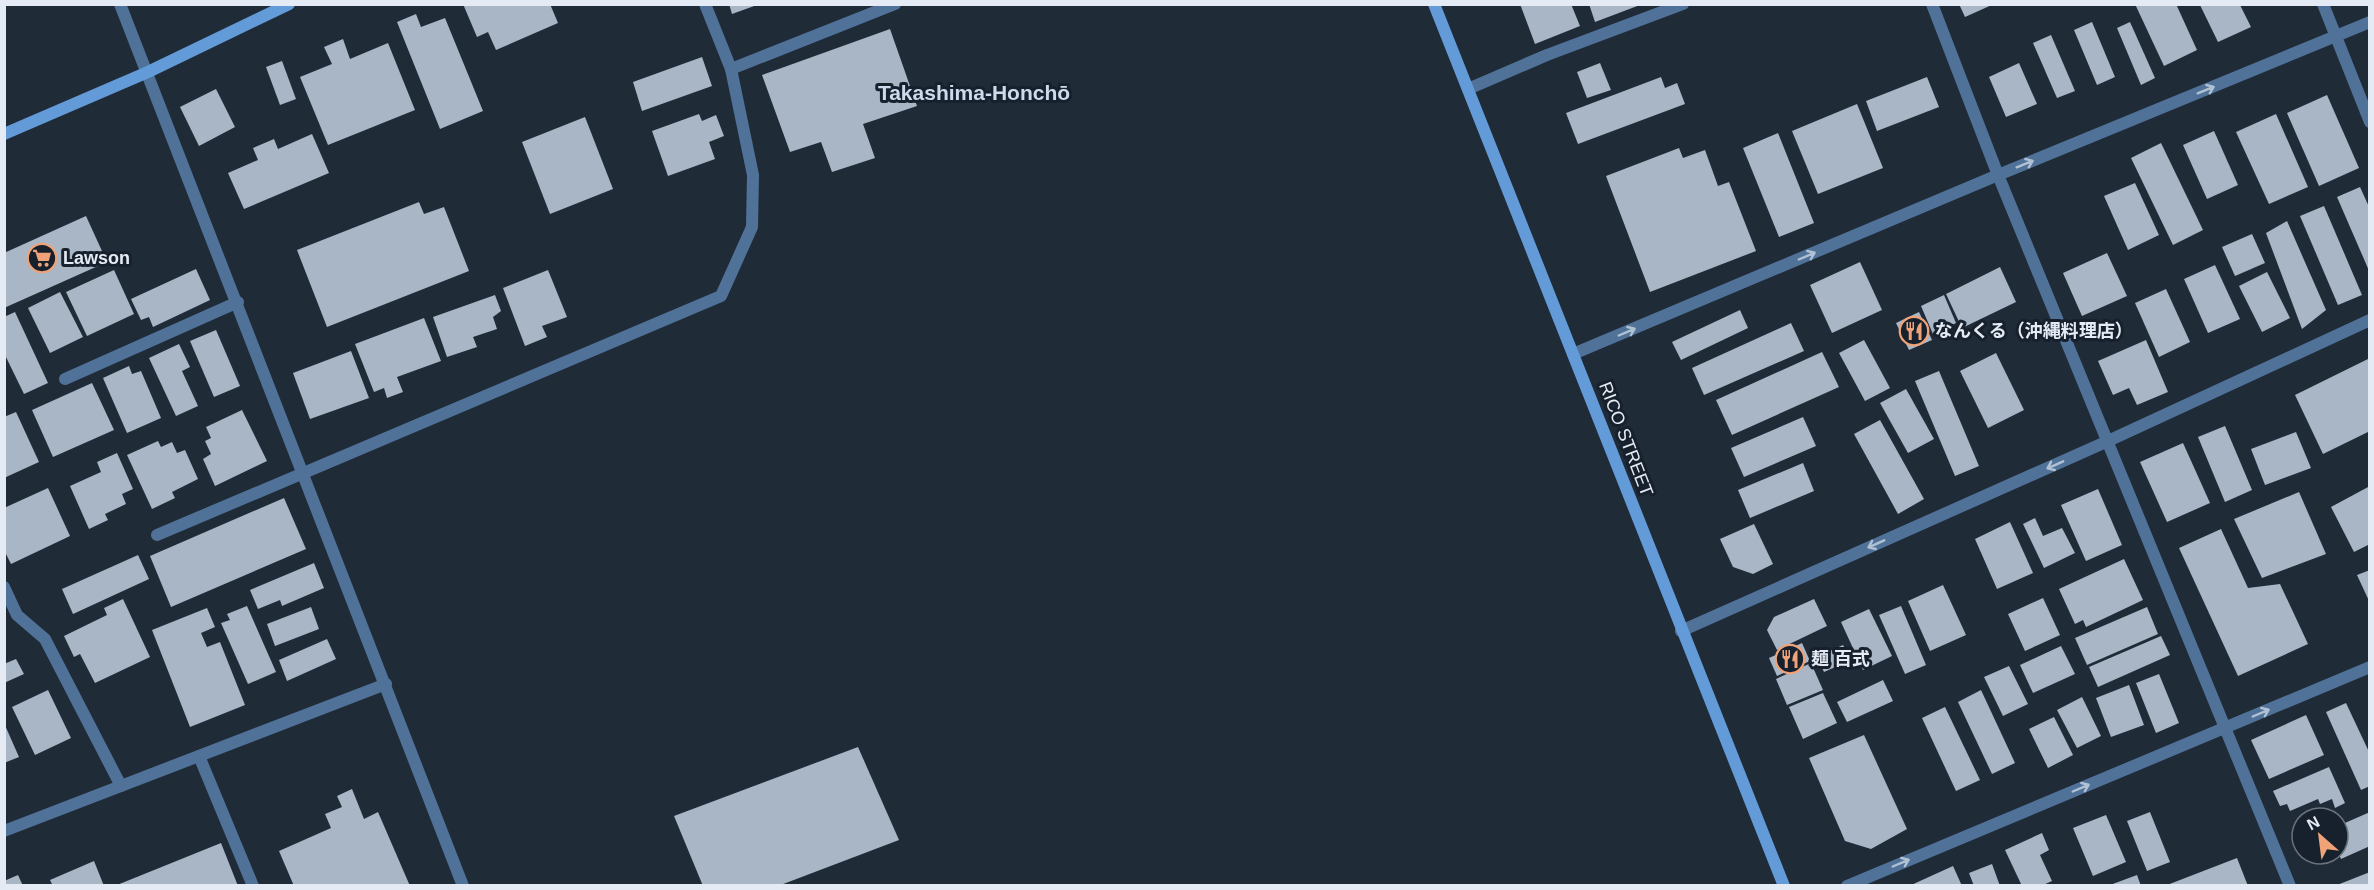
<svg xmlns="http://www.w3.org/2000/svg" width="2374" height="890" viewBox="0 0 2374 890" font-family="Helvetica,'Noto Sans JP',sans-serif">
<style>
.building{fill:#a8b6c6}
.lines{fill:none;stroke-linecap:round;stroke-linejoin:round}
.lane{stroke:#507299;stroke-width:12}
.street{stroke:#507299;stroke-width:12}
.secondary{stroke:#639bd9;stroke-width:12}
.oneway{stroke:#b0c1d4}
.labels{text-anchor:middle;dominant-baseline:central;stroke-width:6;stroke-linejoin:round;paint-order:stroke}
.poi-label{font-size:18px;font-weight:bold;fill:#e4ebf4;stroke:#17212d;text-anchor:start}
.street-label{font-size:18px;fill:#e4ebf4;stroke:#17212d}
.quarter-label{font-size:21px;font-weight:bold;fill:#ccdaeb;stroke:#17212d}
</style>
<rect width="100%" height="100%" fill="#202b38"/>
<g class="building">
<path d="M463 4H550L558 23 496 50 488 32 477 37Z"/>
<path d="M729 4H757V5L732 14Z"/>
<path d="M1520 4H1571L1580 26 1535 44Z"/>
<path d="M1589 4H1640V5L1595 22Z"/>
<path d="M1959 4H1994L1965 17Z"/>
<path d="M2135 4H2176L2197 50 2164 66Z"/>
<path d="M2200 5H2240L2251 27 2218 42Z"/>
<path d="M416 14 421 27 445 18 483 111 440 129 397 22Z"/>
<path d="M2092 22 2115 77 2097 85 2074 30Z"/>
<path d="M2130 22 2155 78 2141 85 2117 28Z"/>
<path d="M890 29 917 106 863 124 875 158 832 172 821 142 790 152 762 75Z"/>
<path d="M2051 35 2075 91 2057 98 2033 43Z"/>
<path d="M343 39 350 59 388 43 415 110 328 145 300 77 332 64 324 47Z"/>
<path d="M702 57 712 86 642 111 633 82Z"/>
<path d="M282 61 296 99 280 105 266 67Z"/>
<path d="M1600 63 1611 90 1587 98 1577 72Z"/>
<path d="M2019 63 2037 104 2006 117 1989 77Z"/>
<path d="M1661 77 1665 88 1677 83 1685 104 1578 144 1566 113Z"/>
<path d="M1927 77 1939 107 1877 131 1866 101Z"/>
<path d="M216 89 235 127 199 146 180 107Z"/>
<path d="M2327 95 2359 168 2319 186 2287 113Z"/>
<path d="M1857 104 1883 168 1818 194 1792 131Z"/>
<path d="M699 114 702 121 716 115 724 136 709 142 715 159 668 176 652 131Z"/>
<path d="M2276 114 2308 187 2269 204 2236 132Z"/>
<path d="M585 117 613 189 550 214 522 142Z"/>
<path d="M2214 131 2238 185 2207 199 2183 145Z"/>
<path d="M1778 133 1814 223 1779 237 1743 148Z"/>
<path d="M312 134 329 173 244 209 228 173 258 160 253 148 274 139 278 149Z"/>
<path d="M2161 143 2203 230 2173 245 2131 158Z"/>
<path d="M1679 148 1683 158 1705 150 1718 186 1729 182 1756 251 1650 292 1606 176Z"/>
<path d="M2135 183 2159 235 2128 250 2104 196Z"/>
<path d="M2360 187 2370 209V273L2337 197Z"/>
<path d="M419 202 424 214 444 207 469 271 327 327 297 250Z"/>
<path d="M2324 206 2362 295 2338 305 2300 216Z"/>
<path d="M86 216 107 262 4 308V253Z"/>
<path d="M2287 221 2326 310 2302 329 2266 233Z"/>
<path d="M2252 234 2265 263 2235 276 2222 247Z"/>
<path d="M2107 253 2127 296 2082 316 2063 273Z"/>
<path d="M1860 262 1882 310 1832 333 1810 285Z"/>
<path d="M2215 265 2240 319 2208 333 2184 279Z"/>
<path d="M2000 267 2016 302 1962 328 1946 294Z"/>
<path d="M196 269 210 300 153 327 149 317 141 320 131 299Z"/>
<path d="M114 270 134 314 87 336 66 292Z"/>
<path d="M548 270 567 317 542 326 547 337 525 346 503 288Z"/>
<path d="M2267 272 2290 318 2262 332 2239 286Z"/>
<path d="M2166 289 2190 342 2159 357 2135 303Z"/>
<path d="M60 292 83 337 50 353 28 308Z"/>
<path d="M495 295 501 311 493 317 497 329 473 337 477 347 447 357 433 317Z"/>
<path d="M1944 295 1956 323 1933 334 1921 306Z"/>
<path d="M1740 310 1748 328 1681 360 1672 342Z"/>
<path d="M15 312 48 383 24 394 4 353V317Z"/>
<path d="M1919 312 1932 340 1909 350 1896 323Z"/>
<path d="M424 318 441 361 397 377 403 392 387 398 384 388 374 392 355 344Z"/>
<path d="M1791 323 1804 351 1704 395 1692 368Z"/>
<path d="M216 330 240 386 214 397 190 341Z"/>
<path d="M1864 340 1890 388 1865 401 1839 353Z"/>
<path d="M2146 340 2168 392 2137 405 2129 388 2113 395 2098 361Z"/>
<path d="M179 344 190 367 182 371 198 406 176 416 149 358Z"/>
<path d="M351 351 369 398 310 419 293 373Z"/>
<path d="M1822 352 1839 387 1732 435 1716 400Z"/>
<path d="M1996 353 2024 410 1988 428 1960 371Z"/>
<path d="M2370 358V431L2323 454 2295 395Z"/>
<path d="M129 366 132 374 141 371 161 418 127 433 103 378Z"/>
<path d="M1939 371 1979 466 1955 476 1915 381Z"/>
<path d="M92 383 114 430 53 457 32 410Z"/>
<path d="M1906 389 1934 439 1908 453 1880 403Z"/>
<path d="M242 410 267 461 215 486 203 459 211 454 205 441 211 438 206 427Z"/>
<path d="M16 412 39 462 4 478V417Z"/>
<path d="M1803 417 1816 446 1744 477 1731 448Z"/>
<path d="M1880 420 1924 499 1898 514 1854 434Z"/>
<path d="M2225 426 2252 490 2225 502 2198 437Z"/>
<path d="M2296 432 2311 468 2265 485 2251 449Z"/>
<path d="M158 441 161 447 172 442 177 453 185 450 198 479 172 492 175 498 152 509 127 455Z"/>
<path d="M2183 443 2210 503 2167 522 2140 462Z"/>
<path d="M117 453 133 489 122 494 126 504 105 514 108 520 89 529 70 486 101 472 97 462Z"/>
<path d="M1803 463 1814 491 1750 518 1738 490Z"/>
<path d="M2370 486V544L2354 552 2331 507Z"/>
<path d="M48 488 70 536 11 564 4 550V508Z"/>
<path d="M2098 489 2122 545 2086 561 2061 505Z"/>
<path d="M2299 492 2326 554 2262 578 2234 519Z"/>
<path d="M284 498 306 549 171 607 150 556Z"/>
<path d="M2035 518 2043 536 2062 528 2075 553 2044 568 2023 524Z"/>
<path d="M2010 522 2033 573 1997 589 1975 539Z"/>
<path d="M1754 524 1773 564 1753 574 1733 567 1720 539Z"/>
<path d="M2221 529 2248 588 2280 584 2308 644 2238 676 2179 548Z"/>
<path d="M138 555 149 579 73 614 62 589Z"/>
<path d="M2124 559 2143 600 2086 627 2083 620 2075 624 2059 589Z"/>
<path d="M314 563 324 588 282 606 280 600 258 609 250 590Z"/>
<path d="M2370 570V603L2357 575Z"/>
<path d="M1943 585 1966 635 1930 651 1908 601Z"/>
<path d="M2043 598 2060 635 2025 651 2008 614Z"/>
<path d="M123 599 150 657 95 683 80 654 74 657 64 636 107 615 104 608Z"/>
<path d="M1814 599 1827 626 1777 650 1767 630 1774 617Z"/>
<path d="M247 606 276 672 248 684 221 623 230 620 227 614Z"/>
<path d="M1901 606 1926 665 1905 674 1879 615Z"/>
<path d="M311 607 319 629 275 646 267 624Z"/>
<path d="M2147 607 2158 634 2087 665 2075 638Z"/>
<path d="M207 608 215 627 201 633 207 647 220 642 245 705 190 727 152 630Z"/>
<path d="M1869 609 1892 656 1863 670 1841 622Z"/>
<path d="M2161 636 2170 655 2098 687 2089 667Z"/>
<path d="M327 639 336 659 287 681 279 660Z"/>
<path d="M1802 643 1810 661 1777 676 1769 658Z"/>
<path d="M1843 645 1851 660 1824 672 1817 657Z"/>
<path d="M2061 646 2075 674 2033 693 2020 665Z"/>
<path d="M16 659 24 674 4 683V664Z"/>
<path d="M1811 663 1823 690 1787 705 1776 679Z"/>
<path d="M2009 666 2028 704 2003 716 1984 677Z"/>
<path d="M2159 674 2179 723 2156 733 2136 683Z"/>
<path d="M1883 680 1893 701 1847 722 1837 702Z"/>
<path d="M2129 685 2144 725 2111 737 2096 698Z"/>
<path d="M48 690 71 738 35 755 12 707Z"/>
<path d="M1981 690 2015 763 1992 774 1958 702Z"/>
<path d="M1823 693 1837 723 1803 739 1789 707Z"/>
<path d="M2082 697 2101 736 2077 748 2057 710Z"/>
<path d="M2346 703 2370 754V786L2361 790 2326 712Z"/>
<path d="M1945 707 1980 780 1956 791 1922 718Z"/>
<path d="M2306 715 2324 755 2269 779 2251 740Z"/>
<path d="M2054 717 2073 755 2048 768 2029 729Z"/>
<path d="M4 723 19 757 4 763Z"/>
<path d="M1864 735 1907 829 1871 849 1845 841 1809 758Z"/>
<path d="M858 747 899 840 778 886H703L674 816Z"/>
<path d="M2329 767 2345 803 2335 808 2332 799 2320 804 2318 799 2290 811 2287 804 2280 806 2273 791Z"/>
<path d="M352 789 364 819 378 812 410 886H294L279 851 331 828 325 814 342 807 337 796Z"/>
<path d="M2150 812 2170 862 2147 871 2127 821Z"/>
<path d="M2370 812V846L2341 859 2338 852V826Z"/>
<path d="M2106 815 2126 862 2093 876 2073 828Z"/>
<path d="M2042 833 2049 850 2040 855 2052 881 2041 886H2022L2005 850Z"/>
<path d="M221 843 238 886H117V885Z"/>
<path d="M2237 858 2248 886H2167V885Z"/>
<path d="M94 861 104 886H53L50 880Z"/>
<path d="M1992 864 2000 886H1974L1969 873Z"/>
<path d="M1953 866 1962 886H1909Z"/>
<path d="M2370 872V886H2337V885Z"/>
<path d="M18 875 23 886H4V881Z"/>
<path d="M2137 875 2141 886H2110V885Z"/>
</g>
<g class="lines">
<path class="lane" d="M199 756 253 886"/>
<g class="street">
<path d="M120 4 463 886"/>
<path d="M1932 4 1998 175 2290 886"/>
<path d="M2323 4 2370 122"/>
<path d="M731 69 895 4"/>
<path d="M1468 89 1547 55 1683 4"/>
<path d="M1573 354 1998 175 2370 22"/>
<path d="M65 379 238 302"/>
<path d="M157 535 721 296 752 227 753 175 731 69 705 4"/>
<path d="M4 587 17 615 45 639 121 786"/>
<path d="M1681 631 2108 441 2370 320"/>
<path d="M4 831 386 684"/>
<path d="M1847 886 2370 667"/>
</g>
<g class="secondary">
<path d="M1434 4 1784 886"/>
<path d="M4 134 148 72 289 4"/>
</g>
</g>
<defs><path id="oneway-shaft" d="M-6 0H5M1.5-3L5.5 0L1.5 3" fill="none" stroke-width="1.6" stroke-linecap="round" stroke-linejoin="round" transform="scale(1.5)"/></defs>
<g class="oneway">
<use href="#oneway-shaft" transform="translate(2206 90) rotate(-22)"/>
<use href="#oneway-shaft" transform="translate(2025 164) rotate(-22)"/>
<use href="#oneway-shaft" transform="translate(1807 256) rotate(-23)"/>
<use href="#oneway-shaft" transform="translate(1627 332) rotate(-23)"/>
<use href="#oneway-shaft" transform="translate(2055 465) rotate(156)"/>
<use href="#oneway-shaft" transform="translate(1876 544) rotate(156)"/>
<use href="#oneway-shaft" transform="translate(2261 713) rotate(-23)"/>
<use href="#oneway-shaft" transform="translate(2081 788) rotate(-23)"/>
<use href="#oneway-shaft" transform="translate(1901 863) rotate(-23)"/>
</g>
<defs>
<g id="supermarket-ring" transform="scale(1.5)"><circle r="9.5" fill="#17212d" stroke="#f0a378" stroke-width="1.5"/><path d="M-6-5.5h2.5l.6 2H6L4.5 2H-2.5L-4.4-4H-6ZM-1.5 3.2a1.3 1.3 0 1 0 .1 0ZM3 3.2a1.3 1.3 0 1 0 .1 0Z" fill="#f0a378"/></g>
<g id="restaurant-ring" transform="scale(1.5)"><circle r="9.5" fill="#17212d" stroke="#f0a378" stroke-width="1.5"/><path d="M-5-6h1v4h1v-4h1v4h1v-4h1v5L-1.5 .5V6h-2V.5L-5-1ZM5-6V6H3V1.5H1.5Q1.5-4 5-6Z" fill="#f0a378"/></g>
</defs>
<g fill-rule="evenodd">
<use href="#supermarket-ring" x="42" y="258"/>
<use href="#restaurant-ring" x="1914" y="331"/>
<use href="#restaurant-ring" x="1790" y="659"/>
</g>
<g class="labels">
<g class="poi-label">
<text x="63" y="258">Lawson</text>
<text x="1935" y="331">なんくる（沖縄料理店）</text>
<text x="1811" y="659">麺 百式</text>
</g>
<g class="street-label">
<text transform="translate(1626 439) rotate(69)">RICO STREET</text>
</g>
<g class="quarter-label">
<text x="974" y="92">Takashima-Honchō</text>
</g>
</g>
<rect width="2374" height="890" fill="none" stroke="#e4ebf4" stroke-width="12"/>
<g transform="translate(2320 836) rotate(332)"><circle r="28" fill="#17212d" stroke="#69727d" stroke-width="1.5"/>
<path d="M0-4.5L10 22L0 15L-10 22Z" fill="#f0a378"/>
<text y="-9" font-size="16" font-weight="bold" text-anchor="middle" fill="#e4ebf4">N</text>
</g>
</svg>
